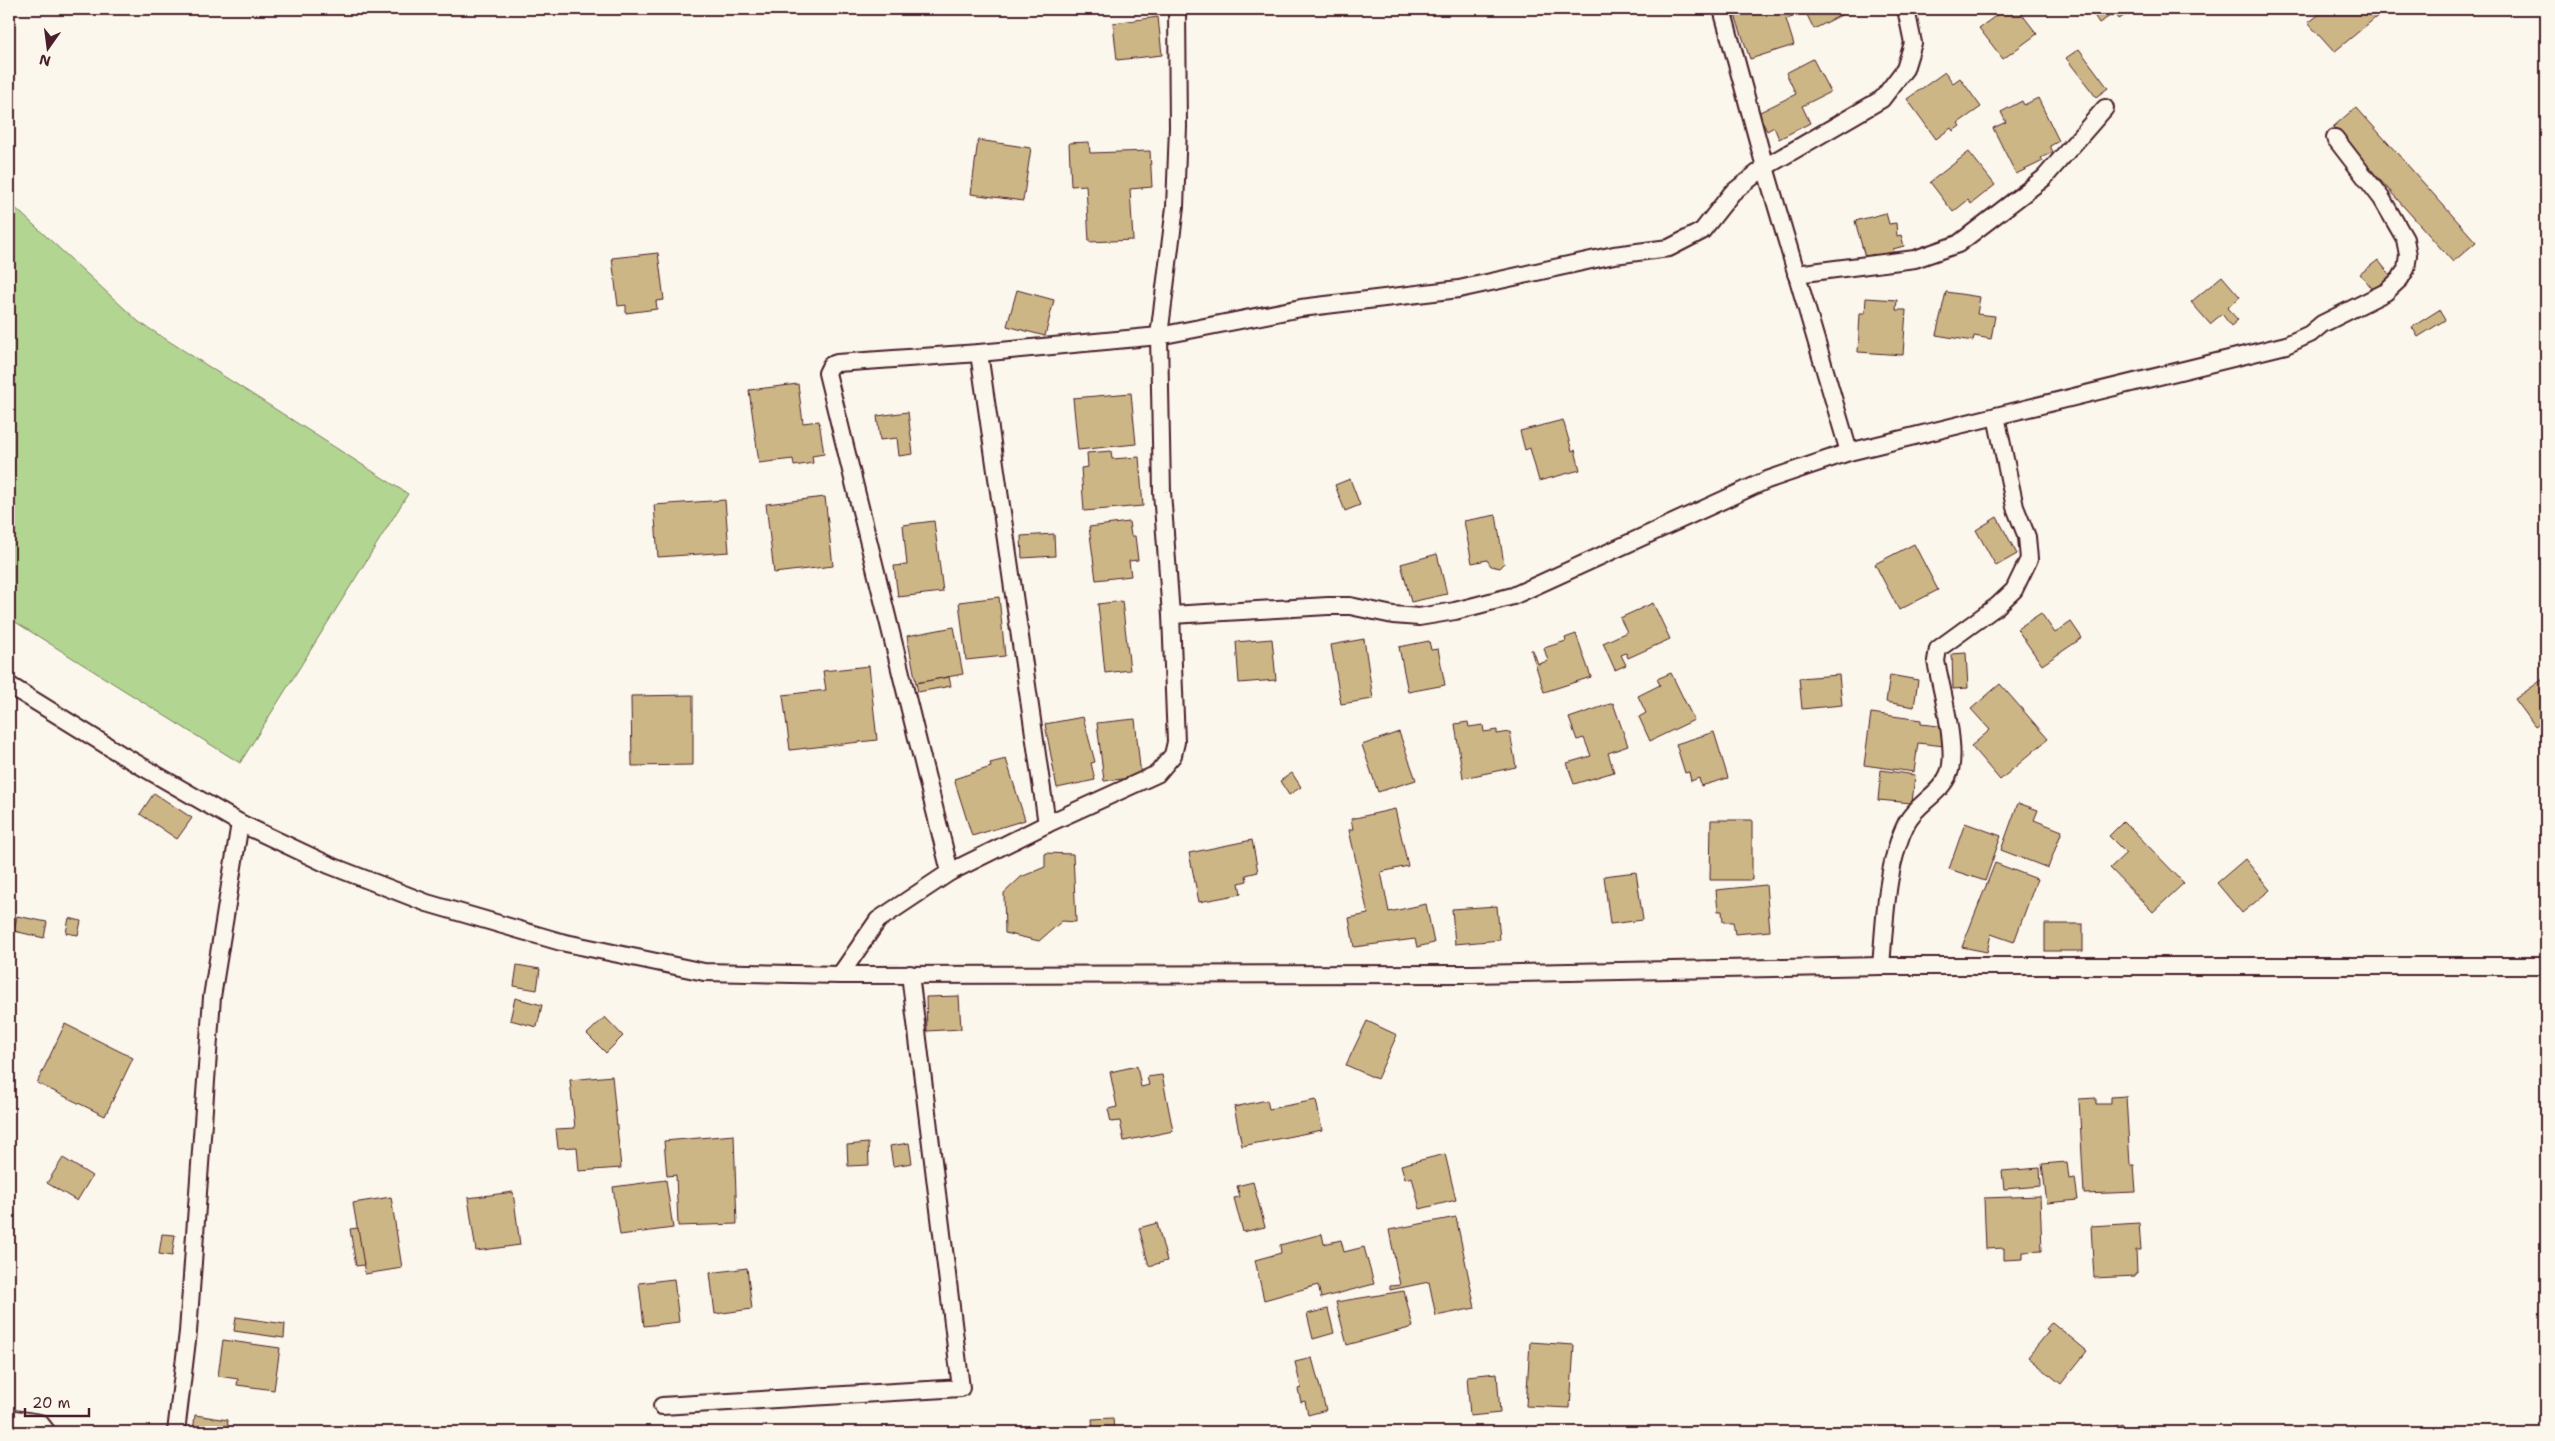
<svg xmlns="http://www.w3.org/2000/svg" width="2555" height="1441" viewBox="0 0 2555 1441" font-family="'Shantell Sans',sans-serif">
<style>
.green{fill:#b2d691;stroke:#7e7a5e}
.building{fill:#cdb685;stroke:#4a1f2b}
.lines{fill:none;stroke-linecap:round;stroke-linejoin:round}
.minor-casing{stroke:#4a1f2b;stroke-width:20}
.minor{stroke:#fbf7ec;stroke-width:16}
</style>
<rect width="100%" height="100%" fill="#fbf7ec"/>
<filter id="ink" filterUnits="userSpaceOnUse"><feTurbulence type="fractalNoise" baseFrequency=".02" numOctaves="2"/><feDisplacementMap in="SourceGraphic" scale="10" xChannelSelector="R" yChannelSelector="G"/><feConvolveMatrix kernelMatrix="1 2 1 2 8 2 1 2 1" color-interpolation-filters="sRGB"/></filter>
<g filter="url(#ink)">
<path class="green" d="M9 202 139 322 408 494 240 763 9 618Z"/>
<g class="building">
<path d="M1733 9H1790L1793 17 1786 19 1794 45 1750 59Z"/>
<path d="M1804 9H1851V10L1814 29Z"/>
<path d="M2005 9H2018L2037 34 2003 59 1979 28Z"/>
<path d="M2090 9H2135L2119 19 2115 13 2099 23Z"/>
<path d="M2326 9H2386L2334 52 2308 23Z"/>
<path d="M1158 17 1162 55 1117 60 1113 23Z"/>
<path d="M2079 49 2108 88 2096 97 2066 58Z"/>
<path d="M1813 59 1830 92 1802 106 1810 123 1779 139 1774 127 1767 131 1758 113 1796 94 1786 73Z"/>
<path d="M1945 72 1953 83 1960 78 1981 107 1958 123 1960 126 1953 131 1951 128 1936 139 1907 99Z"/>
<path d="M2038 98 2059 141 2050 146 2053 152 2041 158 2043 161 2016 174 1993 128 2006 122 2001 112 2022 101 2024 105Z"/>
<path d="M2356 107 2476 242 2453 262 2333 127Z"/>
<path d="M978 140 1031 148 1023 201 971 194Z"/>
<path d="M1089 142 1090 153 1150 151 1152 187 1130 189 1133 240 1089 242 1086 185 1071 186 1069 143Z"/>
<path d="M1969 152 1995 185 1971 204 1968 200 1953 212 1930 182Z"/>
<path d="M1886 213 1889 224 1896 223 1897 236 1901 235 1904 246 1893 249 1895 256 1875 261 1874 254 1865 257 1855 221Z"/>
<path d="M658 253 664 300 656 301 657 309 626 313V305L618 306 612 258Z"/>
<path d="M2378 260 2395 281 2377 294 2360 274Z"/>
<path d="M2222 276 2240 297 2227 308 2238 320 2231 326 2222 314 2210 324 2191 302Z"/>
<path d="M1017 290 1054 300 1045 336 1007 326Z"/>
<path d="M1946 292 1980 297 1977 314 1995 316 1991 339 1974 336 1973 341 1936 335Z"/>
<path d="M1866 298 1897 300 1896 310H1906L1903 355 1858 352 1860 313H1865Z"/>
<path d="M2439 310 2445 320 2418 337 2412 327Z"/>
<path d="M798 384 803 423 819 421 824 454 812 456 813 463 794 466 793 459 759 463 749 390Z"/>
<path d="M1131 393 1136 444 1078 450 1073 398Z"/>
<path d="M908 412 913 454 899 456 897 438 880 440 877 416Z"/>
<path d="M1563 420 1572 451 1575 450 1580 470 1539 481 1530 448 1525 450 1520 431Z"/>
<path d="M1111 451 1112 459 1139 457 1143 506 1084 511 1081 468 1088 467 1087 453Z"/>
<path d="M1350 479 1360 505 1345 511 1335 485Z"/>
<path d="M825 497 833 566 774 573 766 504Z"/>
<path d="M725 500 729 552 658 557 654 505Z"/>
<path d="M1496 515 1504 564 1500 568 1491 566 1487 560 1472 563 1464 521Z"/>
<path d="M1997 517 2017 554 1996 566 1976 530Z"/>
<path d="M934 521 943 592 898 597 894 566 907 565 903 525Z"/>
<path d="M1129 522 1131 536H1135L1138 560 1129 561 1131 576 1096 580 1089 527Z"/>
<path d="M1054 534 1055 556 1022 558 1021 536Z"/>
<path d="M1914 544 1938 590 1899 610 1875 564Z"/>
<path d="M1437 554 1447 594 1411 602 1401 564Z"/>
<path d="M999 597 1005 656 966 660 959 602Z"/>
<path d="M1122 601 1130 670 1105 673 1098 604Z"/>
<path d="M1653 603 1670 639 1628 658 1626 653 1621 655 1626 665 1615 670 1603 643 1627 632 1620 618Z"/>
<path d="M2041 613 2055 633 2071 622 2082 638 2042 665 2017 629Z"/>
<path d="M954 627 963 674 916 683 907 636Z"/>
<path d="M1576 634 1591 677 1544 692 1531 650H1533L1538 664 1548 661 1544 648 1566 641 1565 638Z"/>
<path d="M1272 639 1276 680 1239 683 1236 642Z"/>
<path d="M1364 639 1373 699 1341 704 1331 645Z"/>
<path d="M1429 641 1431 650 1438 649 1445 685 1408 692 1399 647Z"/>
<path d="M1966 653 1968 688 1953 689 1952 654Z"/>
<path d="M869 666 877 740 790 750 783 695 826 690 823 671Z"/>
<path d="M1671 673 1694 720 1650 741 1639 717 1646 713 1638 696 1660 685 1657 679Z"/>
<path d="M1839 675 1842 705 1802 709 1799 678Z"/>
<path d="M1890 675 1918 680 1914 707 1886 702Z"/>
<path d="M949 677 951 686 918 692 916 683Z"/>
<path d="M2546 677V719L2535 726 2515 699Z"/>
<path d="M2000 684 2048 739 2000 780 1971 746 1990 730 1971 709Z"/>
<path d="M693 695V765L632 766 631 696Z"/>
<path d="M1613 703 1628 746 1608 753 1614 772 1574 784 1567 763 1591 756 1584 738 1577 740 1569 718Z"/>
<path d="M1871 713 1921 720V724L1947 727 1944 746 1918 743 1914 772 1864 765Z"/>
<path d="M1083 717 1095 762 1091 763 1095 780 1057 788 1045 724Z"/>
<path d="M1135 719 1141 777 1104 781 1097 723Z"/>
<path d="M1468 722 1469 727 1483 725 1484 732 1497 730V734L1510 732 1516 767 1463 778 1455 724Z"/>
<path d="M1399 732 1416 780 1378 792 1362 745Z"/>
<path d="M1714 732 1728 778 1701 786 1699 778 1691 781 1689 772 1685 773 1676 744Z"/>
<path d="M1006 759 1025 820 972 836 954 779 991 767 990 763Z"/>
<path d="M1881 770 1915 775 1912 803 1878 800Z"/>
<path d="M1292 773 1301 787 1289 795 1280 781Z"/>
<path d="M154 793 192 818 177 839 140 814Z"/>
<path d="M2018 803 2038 810 2034 820 2062 831 2048 868 2001 850Z"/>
<path d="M1395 809 1408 866 1381 872 1389 912 1426 904 1434 943 1417 947 1415 939 1354 947 1349 918 1368 914 1349 830 1353 829 1351 819Z"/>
<path d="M1711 820H1752V880H1710Z"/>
<path d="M2124 821 2184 883 2153 912 2110 868 2126 853 2109 836Z"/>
<path d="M1965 823 2001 836 1985 881 1949 869Z"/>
<path d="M1252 840 1258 872 1246 875 1247 881 1239 883 1241 894 1199 902 1189 853Z"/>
<path d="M1045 853 1073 854 1076 922 1062 921 1039 941 1005 933 1004 893 1021 877 1045 867Z"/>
<path d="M2245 859 2270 890 2242 913 2217 883Z"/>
<path d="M1995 863 2037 879 2014 942 1991 934 1987 952 1962 947Z"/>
<path d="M1636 872 1643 920 1610 924 1604 876Z"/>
<path d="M1766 885 1770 931 1735 934 1733 922H1723L1722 911H1718L1716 890Z"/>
<path d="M1497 906 1500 940 1455 944 1452 909Z"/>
<path d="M17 916 47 922 44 938 14 931Z"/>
<path d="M69 918 81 921 78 935 66 933Z"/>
<rect x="2045" y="924" width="38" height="27"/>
<path d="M517 965 540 969 537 990 514 986Z"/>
<path d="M959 996 961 1029 927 1031 926 997Z"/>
<path d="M515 998 542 1005 537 1027 510 1020Z"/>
<path d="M605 1017 623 1036 606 1053 587 1034Z"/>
<path d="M1367 1021 1397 1035 1377 1079 1346 1065Z"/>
<path d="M65 1024 133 1058 105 1116 37 1083Z"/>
<path d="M1137 1066 1141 1087 1149 1085 1147 1077 1162 1075 1173 1131 1124 1141 1120 1121 1111 1122 1108 1109 1117 1107 1110 1072Z"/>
<path d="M612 1076 621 1168 579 1171 577 1147 558 1148 556 1129 575 1128 570 1080Z"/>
<path d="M2126 1096 2130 1165H2134L2136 1192 2084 1194 2079 1099 2096 1098V1104H2111V1097Z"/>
<path d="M1267 1100 1269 1109 1316 1100 1322 1130 1242 1146 1234 1107Z"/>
<path d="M734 1135 737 1224 678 1226 676 1175 667 1176 664 1141Z"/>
<path d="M868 1143 869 1165 848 1166 847 1145Z"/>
<path d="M909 1143 912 1163 893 1166 890 1146Z"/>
<path d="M1445 1154 1456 1200 1420 1209 1412 1177 1405 1179 1401 1165Z"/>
<path d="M63 1158 92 1176 77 1201 47 1183Z"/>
<path d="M2067 1162 2069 1179 2075 1178 2078 1200 2047 1203 2042 1164Z"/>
<path d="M2040 1168 2041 1186 2004 1189 2002 1171Z"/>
<path d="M666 1180 673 1228 620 1235 613 1187Z"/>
<path d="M1253 1182 1265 1227 1243 1232 1234 1198 1240 1197 1237 1186Z"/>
<path d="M513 1192 520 1245 476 1251 468 1198Z"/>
<path d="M2040 1196 2042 1251 2023 1252V1259L2004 1260V1248L1986 1249 1984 1198Z"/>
<path d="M391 1197 402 1268 365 1274 353 1203Z"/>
<path d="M1456 1217 1475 1308 1436 1316 1429 1282 1390 1290V1286L1400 1285 1389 1230Z"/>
<path d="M1157 1223 1167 1261 1149 1266 1139 1228Z"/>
<path d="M2139 1223 2141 1250H2136L2137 1273H2135V1276L2094 1278 2091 1226Z"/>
<path d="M358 1228 364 1265 356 1266 350 1229Z"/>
<path d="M162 1234 175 1235 172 1256 159 1254Z"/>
<path d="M1322 1234 1324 1244 1341 1240 1344 1252 1364 1247 1374 1284 1321 1298 1318 1285 1264 1300 1255 1260 1281 1253 1280 1245Z"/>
<path d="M747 1268 752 1309 715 1314 710 1273Z"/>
<path d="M674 1279 679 1322 644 1326 639 1283Z"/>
<path d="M1404 1291 1413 1327 1347 1345 1336 1302Z"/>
<path d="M1328 1309 1334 1333 1313 1339 1307 1314Z"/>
<path d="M236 1317 285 1324 284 1338 234 1331Z"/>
<path d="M2052 1322 2087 1351 2061 1384 2028 1357 2049 1331 2046 1329Z"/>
<path d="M223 1340 280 1348 274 1390 237 1385 238 1379 218 1376Z"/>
<path d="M1530 1342 1574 1345 1570 1408 1526 1406Z"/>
<path d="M1312 1358 1326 1410 1308 1415 1305 1401 1301 1402 1298 1389 1301 1388 1295 1362Z"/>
<path d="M1497 1373 1500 1413 1470 1416 1467 1376Z"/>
<path d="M195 1415 228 1420 227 1432H193Z"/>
<path d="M1113 1418 1114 1432H1093L1092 1419Z"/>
<path d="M2122 1424 2125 1432H2099Z"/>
</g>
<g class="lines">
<g class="minor-casing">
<g id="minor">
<path d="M1722 9 1765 167 1849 452"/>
<path d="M1796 274 1915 259 1958 244 2044 178 2105 108"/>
<path d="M1171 615 1328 606H1350L1393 615 1419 617 1455 611 1513 596 1767 480 1849 452 2286 345 2310 334 2322 324 2386 292 2400 279 2406 269 2408 255 2405 239 2382 199 2335 138"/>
<path d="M9 685 122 755 240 823 329 865 427 903 561 942 704 972 840 975 1472 974 1881 966H2546"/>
<path d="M1047 824 979 353 1159 336 1301 308 1459 289 1614 255 1669 248 1702 231 1732 193 1765 167 1882 99 1905 69 1913 43 1906 9"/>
<path d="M950 872 827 373 831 365 837 363 979 353"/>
<path d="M1881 966C1885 921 1886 863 1907 822 1917 803 1941 794 1949 773 1958 750 1941 688 1936 661L1938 649 1997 606 2014 590 2029 559 2027 537 2015 507 1996 416"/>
<path d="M840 975 878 920 950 872 1047 824 1157 774 1173 755 1176 742 1171 615 1162 492 1159 336 1175 207 1178 127 1177 9"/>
<path d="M662 1406 961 1388 910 974"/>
<path d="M9 1418 40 1423 47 1432"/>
<path d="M176 1432 188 1332 212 997 240 823"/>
</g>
</g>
<use href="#minor" class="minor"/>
</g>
</g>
<rect width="2555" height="1441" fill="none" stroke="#fbf7ec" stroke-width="30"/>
<rect x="15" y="15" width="2525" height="1411" fill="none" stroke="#4a1f2b" stroke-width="2" filter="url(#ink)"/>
<g transform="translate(48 48) rotate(194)" stroke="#fbf7ec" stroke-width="4" paint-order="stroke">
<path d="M0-4L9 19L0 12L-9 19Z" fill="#4a1f2b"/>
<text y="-8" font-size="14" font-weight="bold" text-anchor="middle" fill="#4a1f2b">N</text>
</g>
<path d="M25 1408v8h64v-8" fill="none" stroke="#4a1f2b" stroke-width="2.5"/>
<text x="32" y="1408" font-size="15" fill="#4a1f2b" stroke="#fbf7ec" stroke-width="4" paint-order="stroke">20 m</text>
</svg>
